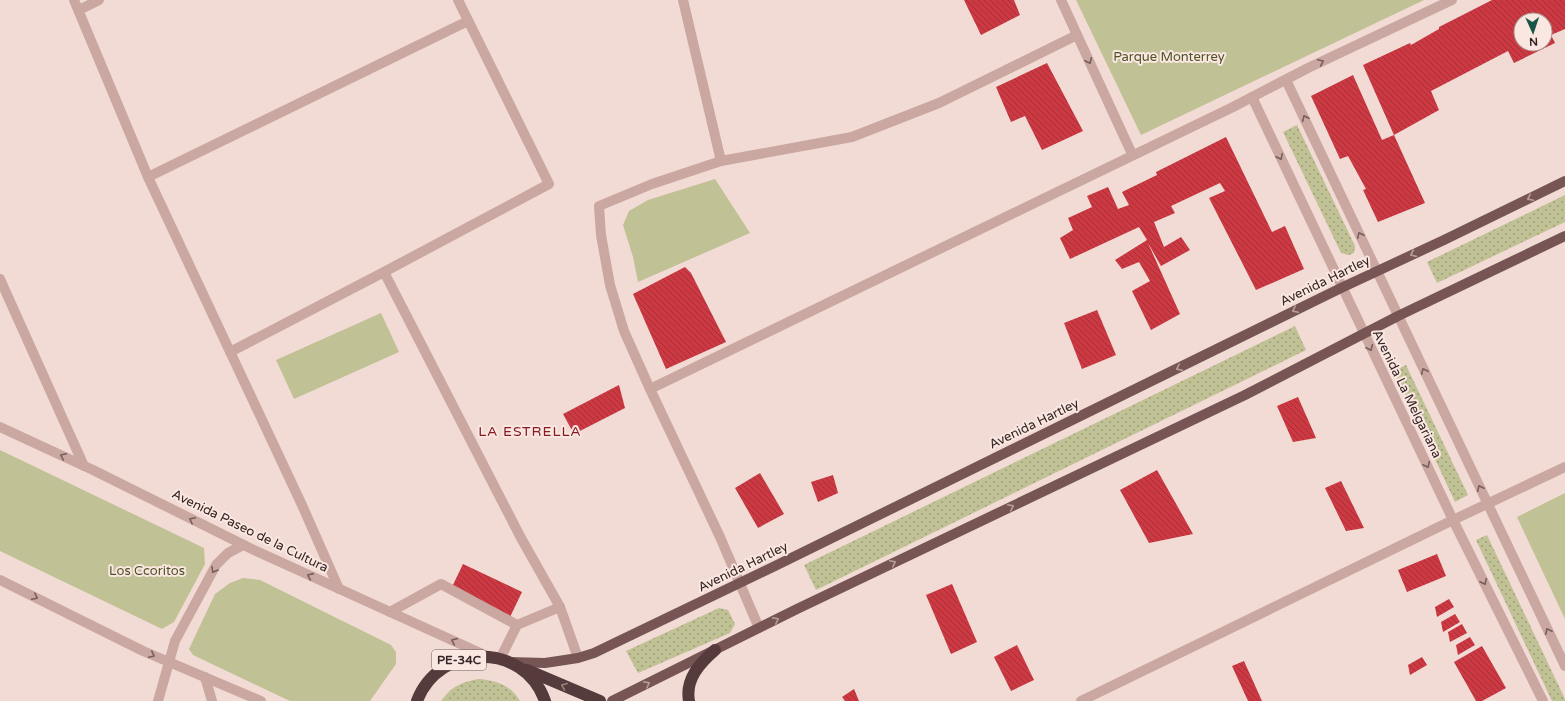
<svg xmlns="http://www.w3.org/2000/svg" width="1565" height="701" viewBox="0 0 1565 701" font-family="'Varela Round',sans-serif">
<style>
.grass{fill:url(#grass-dots)}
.park{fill:#c0c195}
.building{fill:url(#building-back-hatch);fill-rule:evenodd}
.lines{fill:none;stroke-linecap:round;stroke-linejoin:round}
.minor{stroke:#caa7a1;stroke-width:10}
.major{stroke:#775554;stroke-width:10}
.highway{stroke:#553b3b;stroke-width:12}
.oneway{stroke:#785f5c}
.oneway2{stroke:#b89e9a}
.oneway3{stroke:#97807d}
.labels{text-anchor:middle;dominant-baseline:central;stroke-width:4;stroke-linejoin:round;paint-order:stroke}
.shield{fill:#fae7e1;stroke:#6f5e5d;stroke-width:1}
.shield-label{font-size:12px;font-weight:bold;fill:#342424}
.park-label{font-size:13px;fill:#505327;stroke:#fae7e1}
.street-label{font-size:13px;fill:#342424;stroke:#fae7e1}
.neighbourhood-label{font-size:14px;letter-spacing:1px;fill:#861a22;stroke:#fae7e1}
</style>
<defs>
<pattern id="grass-dots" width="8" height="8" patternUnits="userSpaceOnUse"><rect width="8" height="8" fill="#c0c195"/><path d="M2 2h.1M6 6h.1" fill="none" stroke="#9d9d79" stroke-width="1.8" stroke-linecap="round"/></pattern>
<pattern id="building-back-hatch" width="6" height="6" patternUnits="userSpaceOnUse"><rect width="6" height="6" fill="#cc3943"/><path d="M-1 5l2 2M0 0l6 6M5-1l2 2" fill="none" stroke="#a63038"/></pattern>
</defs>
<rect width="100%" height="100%" fill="#f2dbd5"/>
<g class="grass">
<path d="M1297 125 1355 246 1354 253 1349 255 1341 253 1283 132Z"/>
<path d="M1565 195V222L1437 283 1427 262Z"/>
<path d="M1295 326 1306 350 816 590 804 565Z"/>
<path d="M1406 365 1468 495 1455 502 1394 371Z"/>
<path d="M1487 535 1565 699V701H1552L1476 540Z"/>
<path d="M719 608 728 610 735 624 730 633 638 673 626 651Z"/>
<path d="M478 679C495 680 511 685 520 701H441C452 686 460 683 478 679Z"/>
</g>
<g class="park">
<path d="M1076 0H1424L1141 135Z"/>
<path d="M715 179 750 233 638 282 633 257 623 225 629 211 648 200Z"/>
<path d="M381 313 399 352 294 399 276 360Z"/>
<path d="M0 450 204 548 205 564 174 622 162 629 0 551Z"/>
<path d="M1565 493V619L1517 517Z"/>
<path d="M243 578 260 580 391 645 396 652V664L370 701H290L193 655 189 649 215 594 230 583Z"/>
</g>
<g class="building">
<path d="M964 0H1014L1020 15 981 35Z"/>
<path d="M1492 0H1565V29L1551 35 1555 43 1514 63 1508 51 1431 91 1439 110 1394 135 1363 65 1410 43 1411 45 1439 29V27ZM1521 20H1545V44H1521Z"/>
<path d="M1047 63 1083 131 1042 150 1025 116 1011 122 996 87Z"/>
<path d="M1353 75 1382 140 1394 135 1425 203 1378 222 1363 190 1366 189 1348 156 1340 159 1311 96Z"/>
<path d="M1226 137 1272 232 1285 226 1304 269 1256 290 1209 198 1225 191 1220 183 1171 206 1175 213 1154 222 1164 247 1181 237 1190 250 1161 266 1148 243 1180 314 1151 330 1132 291 1150 281 1139 262 1122 269 1115 260 1147 240 1139 227 1070 259 1060 238 1073 230 1068 218 1092 207 1087 196 1108 187 1118 209 1129 205 1122 192 1157 175 1156 172Z"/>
<path d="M685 267 691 273 726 342 666 369 633 294Z"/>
<path d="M1097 310 1116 355 1082 369 1064 323Z"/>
<path d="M619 385 625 408 574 434 563 414Z"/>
<path d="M1298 397 1316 438 1293 442 1277 406Z"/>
<path d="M1157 470 1193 534 1149 543 1120 490Z"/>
<path d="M760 473 784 514 758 528 735 488Z"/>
<path d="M833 475 838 493 818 502 811 482Z"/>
<path d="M1341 481 1364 528 1346 531 1325 488Z"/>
<path d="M1437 554 1446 576 1407 592 1398 570Z"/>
<path d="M463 564 522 592 510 617 451 589Z"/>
<path d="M952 584 977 642 951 654 926 595Z"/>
<path d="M1449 599 1454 607 1437 617 1435 607Z"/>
<path d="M1455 614 1460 622 1443 632 1441 622Z"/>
<path d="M1462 624 1467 633 1450 642 1448 632Z"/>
<path d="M1470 637 1475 645 1458 655 1456 645Z"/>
<path d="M1017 645 1034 680 1011 691 994 657Z"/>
<path d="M1482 646 1506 688 1482 701H1476L1454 662Z"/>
<path d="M1422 657 1427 665 1410 675 1408 665Z"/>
<path d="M1244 661 1262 701H1248L1232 666Z"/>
<path d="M854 689 859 701H845L842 697Z"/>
</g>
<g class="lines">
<g class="minor">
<path d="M74 0 148 177 302 505 339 589"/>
<path d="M683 0 721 161"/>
<path d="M1061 0 1132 154"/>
<path d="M79 10 99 0"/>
<path d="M1286 80 1565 666"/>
<path d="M1252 97 1453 520 1543 701"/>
<path d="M148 177 468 21"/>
<path d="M384 272 521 538 560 607 578 658"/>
<path d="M0 279 84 466"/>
<path d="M230 352 384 272 549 184 458 0"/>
<path d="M650 389 1233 107 1308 68 1452 0"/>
<path d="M0 427 93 470 254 550 489 657"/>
<path d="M0 580 143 651 261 701"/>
<path d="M390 612 441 584 517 625"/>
<path d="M759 628 720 537 650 389 624 331 610 285 601 235 599 206 652 184 721 161 852 137 939 103 1077 35"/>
<path d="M500 659 517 625 560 607"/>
<path d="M205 677 212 701"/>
<path d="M158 701 175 641 216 565 228 553 243 545"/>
<path d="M1081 701 1453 520 1565 467"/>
</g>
<g class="major">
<path d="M509 662 545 663 578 658 594 653 775 566 1341 288 1444 240 1565 181"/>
<path d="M612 701 797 609 1245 395 1398 316 1565 236"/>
</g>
<g class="highway">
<path d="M527 670 600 701"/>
<path d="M417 701C439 643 524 641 545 701"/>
<path d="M689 701C685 679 700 663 715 650"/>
</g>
</g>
<defs><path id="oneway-chevron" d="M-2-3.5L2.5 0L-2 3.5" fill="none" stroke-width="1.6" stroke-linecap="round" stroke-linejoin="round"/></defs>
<g class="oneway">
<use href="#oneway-chevron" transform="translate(1089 61) rotate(65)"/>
<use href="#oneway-chevron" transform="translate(1321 62) rotate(-25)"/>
<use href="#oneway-chevron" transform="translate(1305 118) rotate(-115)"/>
<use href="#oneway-chevron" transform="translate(1280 157) rotate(64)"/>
<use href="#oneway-chevron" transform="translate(1360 235) rotate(-115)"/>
<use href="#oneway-chevron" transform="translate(1370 348) rotate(65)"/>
<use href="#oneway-chevron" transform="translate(1424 371) rotate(-115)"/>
<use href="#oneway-chevron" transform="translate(63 456) rotate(-155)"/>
<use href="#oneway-chevron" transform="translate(1427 465) rotate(64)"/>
<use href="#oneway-chevron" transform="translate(1480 488) rotate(-115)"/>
<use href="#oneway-chevron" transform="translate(192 520) rotate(-153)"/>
<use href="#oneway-chevron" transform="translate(214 570) rotate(121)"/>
<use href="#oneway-chevron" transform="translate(310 576) rotate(-156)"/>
<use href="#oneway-chevron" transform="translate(1484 582) rotate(64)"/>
<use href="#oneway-chevron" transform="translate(35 597) rotate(26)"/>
<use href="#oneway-chevron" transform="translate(1548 631) rotate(-115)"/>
<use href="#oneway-chevron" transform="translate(454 641) rotate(-156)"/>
<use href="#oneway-chevron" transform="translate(152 655) rotate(25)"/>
</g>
<g class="oneway2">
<use href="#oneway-chevron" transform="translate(1530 198) rotate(154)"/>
<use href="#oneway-chevron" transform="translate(1413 254) rotate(156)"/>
<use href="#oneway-chevron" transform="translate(1295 310) rotate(154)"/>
<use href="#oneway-chevron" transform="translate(1179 368) rotate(154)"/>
<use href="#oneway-chevron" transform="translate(1011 507) rotate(-26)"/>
<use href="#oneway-chevron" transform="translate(893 563) rotate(-26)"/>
<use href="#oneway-chevron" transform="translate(776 620) rotate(-27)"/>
<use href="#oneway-chevron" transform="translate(647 684) rotate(-27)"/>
</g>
<use class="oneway3" href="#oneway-chevron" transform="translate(564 686) rotate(-157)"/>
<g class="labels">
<rect class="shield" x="432" y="650" width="54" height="20" rx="3"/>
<g class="shield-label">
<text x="459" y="660">PE-34C</text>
</g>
<g class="park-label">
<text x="1169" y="57">Parque Monterrey</text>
<text x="147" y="571">Los Ccoritos</text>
</g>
<g class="street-label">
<text transform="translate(1325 281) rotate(-26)">Avenida Hartley</text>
<text transform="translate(1407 394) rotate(64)">Avenida La Melgariana</text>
<text transform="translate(1034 424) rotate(-26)">Avenida Hartley</text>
<text transform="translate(250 531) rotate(26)">Avenida Paseo de la Cultura</text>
<text transform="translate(743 567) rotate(-26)">Avenida Hartley</text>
</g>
<g class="neighbourhood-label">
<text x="530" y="431">LA ESTRELLA</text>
</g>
</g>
<g transform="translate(1533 32) rotate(177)"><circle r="19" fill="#fae7e1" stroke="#ab9995"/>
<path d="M0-3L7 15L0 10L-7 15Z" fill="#185747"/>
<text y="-6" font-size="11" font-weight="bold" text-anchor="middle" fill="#342424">N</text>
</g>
</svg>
